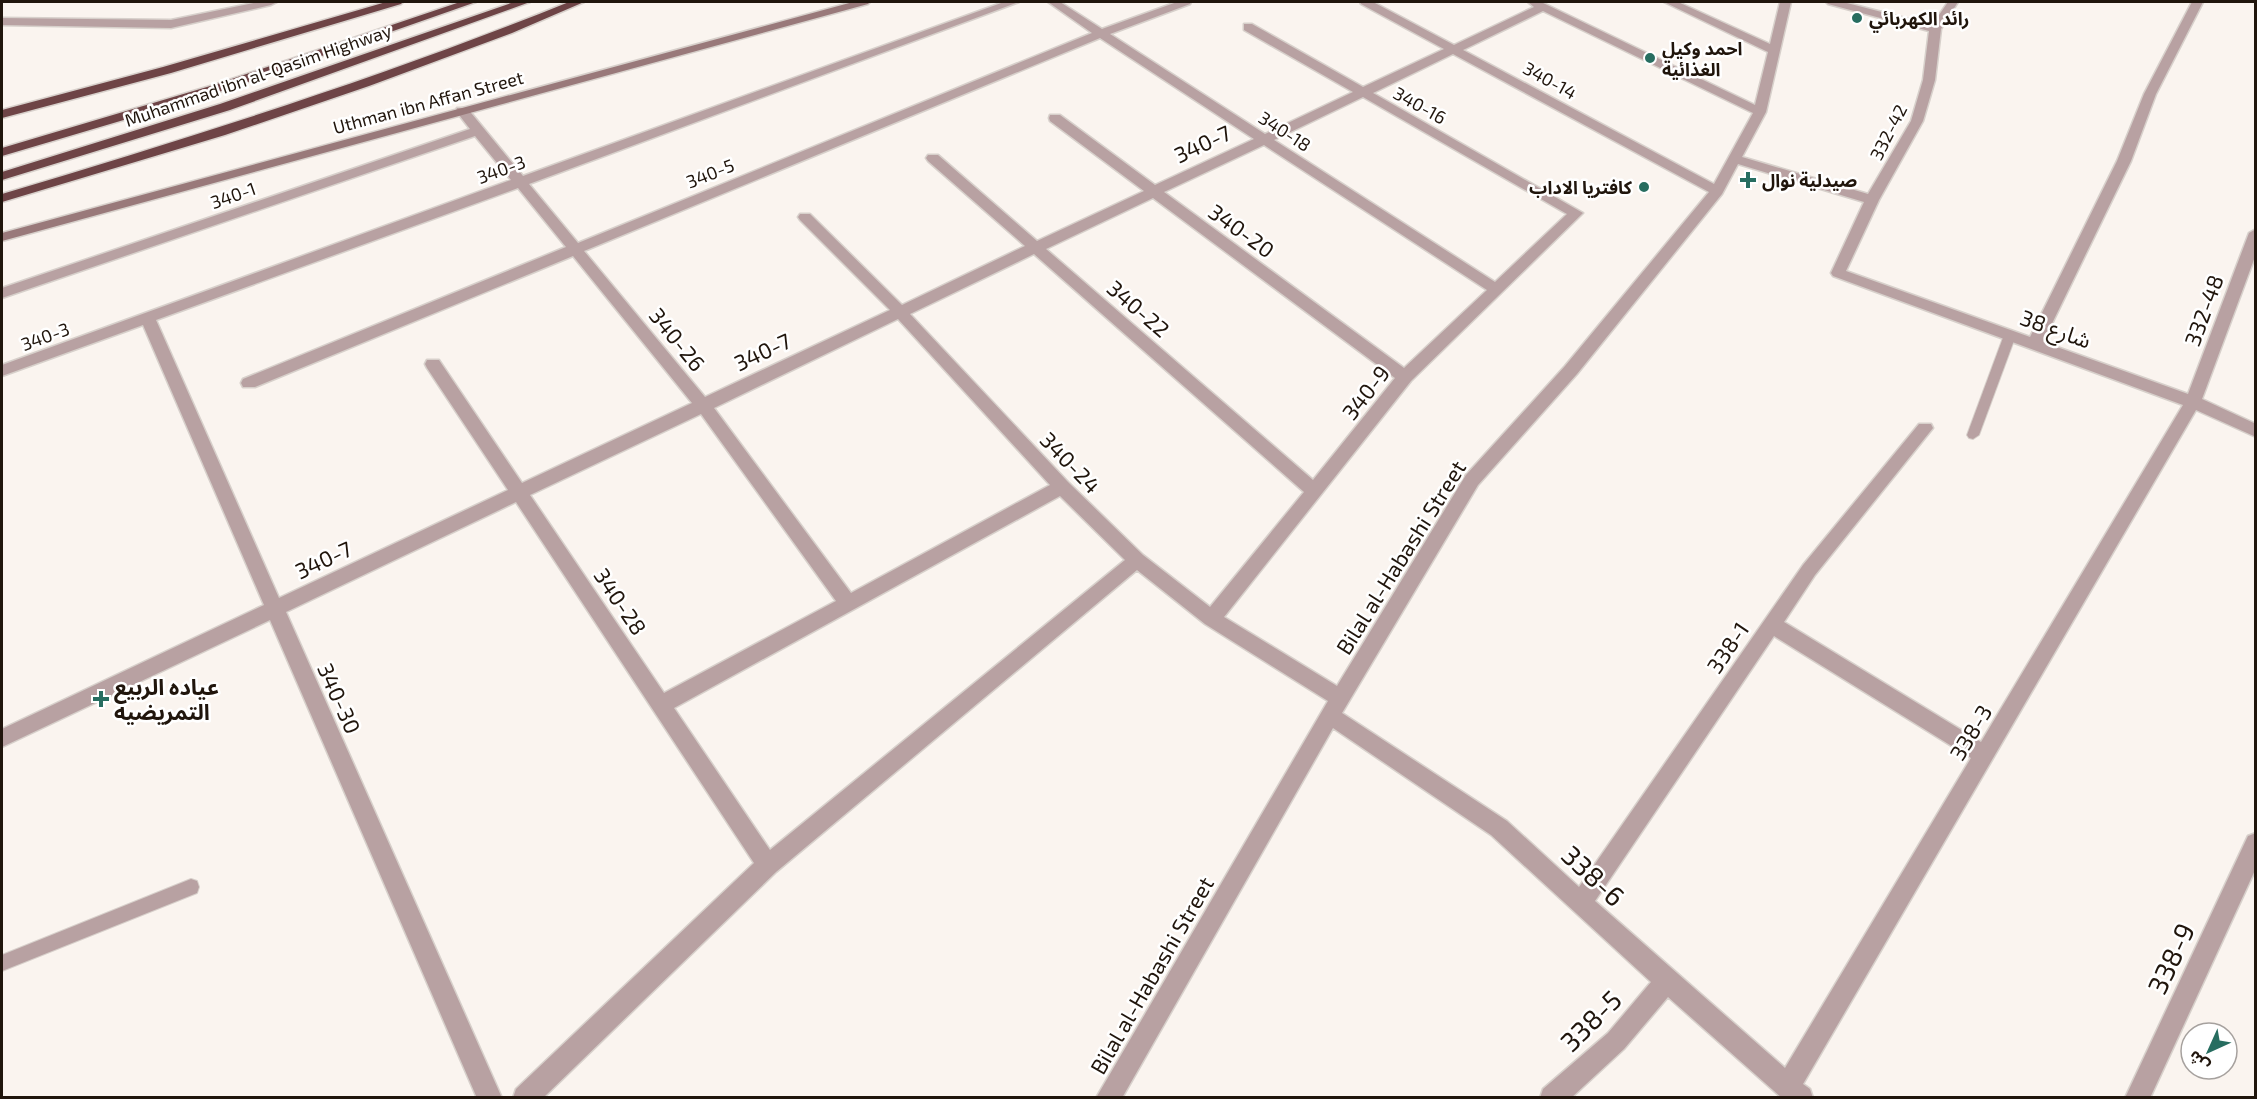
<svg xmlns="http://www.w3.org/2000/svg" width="2257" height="1099" viewBox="0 0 2257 1099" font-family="'Exo 2','Noto Sans Arabic',sans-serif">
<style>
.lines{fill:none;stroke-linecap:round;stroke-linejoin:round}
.lane-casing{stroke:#d7d0cb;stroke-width:2}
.street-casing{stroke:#d7d0cb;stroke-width:3}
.secondary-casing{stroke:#d7d0cb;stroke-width:3}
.highway-casing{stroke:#d7d0cb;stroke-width:3}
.lane{fill:#b8a1a2;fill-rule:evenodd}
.street{fill:#b8a1a2;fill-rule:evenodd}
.secondary{fill:#99797a;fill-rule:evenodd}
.highway{fill:#6e4446;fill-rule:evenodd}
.poi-dot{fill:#276d60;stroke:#fff;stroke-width:2}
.labels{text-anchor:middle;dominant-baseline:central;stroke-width:5;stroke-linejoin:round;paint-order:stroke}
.far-poi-label{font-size:18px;font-weight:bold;fill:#20150c;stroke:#fff;text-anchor:start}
.far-street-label{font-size:18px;fill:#20150c;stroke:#fff}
.street-label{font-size:22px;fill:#20150c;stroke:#fff}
.poi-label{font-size:22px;font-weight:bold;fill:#20150c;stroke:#fff;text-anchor:start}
.near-street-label{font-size:27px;fill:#20150c;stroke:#fff}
</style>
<rect width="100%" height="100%" fill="#faf4ef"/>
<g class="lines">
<g class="lane-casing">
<g id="lane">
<path d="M2010 331 2016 335 1979 435 1973 439 1969 438 1967 435 2004 335Z"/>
<path d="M191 879 197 881 199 887 197 893 2 971V955Z"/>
</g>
</g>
<g class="street-casing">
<g id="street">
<path d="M258 2H277L271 5 171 28 2 25V18L171 20Z"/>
<path d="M1004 2H1019L529 184 578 243 1092 33 1048 2H1060L1102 29 1177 2H1191L1190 4 1110 34 1265 134 1353 92 1244 30V24H1252L1363 87 1444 49 1361 4 1360 2H1373L1454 45 1534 7 1528 2H1541L1755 105 1768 52 1664 2H1678L1770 44 1780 2H1791L1766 112 1742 157 1868 194 1911 121 1923 80 1929 31 1828 4 1826 2H1843L1932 25 1948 2H1958L1941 29 1935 80 1923 121 1879 200 1846 271 2030 337 2117 161 2144 94 2192 2H2203L2156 94 2131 161 2043 342 2188 394 2249 233 2256 229V254L2202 399 2256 424V437L2196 410 1803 1084 1810 1089 1813 1098H1782L1668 997 1624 1049 1571 1098H1540L1543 1089 1608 1033 1651 982 1491 835 1333 728 1122 1098H1096L1328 701 1205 624 1137 570 776 872 543 1098H513L516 1089 754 863 516 502 286 612 502 1098H477L270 620 2 747V729L264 605 143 325 2 376V365L511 180 475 136 2 298V288L470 129 456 111 457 108H467L523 176ZM1543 11 1753 113 1714 184 1463 50ZM1100 38 1254 139 1155 185 1060 115H1050L1049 118 1050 121 1144 191 1037 241 938 155H928L926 158 928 161 1025 246 902 305 810 214H800L798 217 800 220 890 310 705 397 584 251ZM1453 54 1709 192 1565 366 1466 475 1337 686 1224 617 1411 381 1583 213 1373 93ZM1363 97 1567 214 1495 282 1274 140ZM1264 145 1487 290 1404 368 1164 192ZM1738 164 1864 202 1831 273 1833 276 2183 405 1981 742 1784 622 1815 575 1933 428 1931 424H1919L1803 565 1579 887 1507 821 1342 713 1478 485 1577 374 1722 194ZM518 188 566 247 243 379 241 383 243 387H255L573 256 692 403 522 483 439 360H427L425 364 427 368 508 490 279 598 156 320ZM1153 198 1395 378 1313 480 1046 249ZM1034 254 1304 492 1210 607 1143 555 1068 482 910 314ZM898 319 1050 485 851 593 714 408ZM701 414 836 601 664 693 530 495ZM1060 496 1125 560 770 850 674 708ZM1774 636 1971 758 1785 1068 1595 901Z"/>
<path d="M2256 833V868L2150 1098H2125L2248 836Z"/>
</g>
</g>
<g class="secondary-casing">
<path id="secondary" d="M853 2H870L868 4 2 241V233Z"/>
</g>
<g class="highway-casing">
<g id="highway">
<path d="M386 2H403L401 4 171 73 2 118V110L163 67Z"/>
<path d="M460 2H476L225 90 2 156V148L217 84Z"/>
<path d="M514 2H530L230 110 2 180V172L220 104Z"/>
<path d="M569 2H584L512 33 369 86 225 135 2 202V194C193 137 384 77 569 2Z"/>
</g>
</g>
<use href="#lane" class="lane"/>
<use href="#street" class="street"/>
<use href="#secondary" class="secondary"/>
<use href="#highway" class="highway"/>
</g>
<g class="poi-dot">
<circle cx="1857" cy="18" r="6"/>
<circle cx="1650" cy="58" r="6"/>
<path d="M1745 171h6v6h6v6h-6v6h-6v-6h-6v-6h6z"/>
<circle cx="1644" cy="187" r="6"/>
<path d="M98 690h6v6h6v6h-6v6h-6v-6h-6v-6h6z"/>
</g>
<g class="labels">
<g class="far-poi-label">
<text x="1869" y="18">رائد الكهربائي</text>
<text x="1662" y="48">احمد وكيل<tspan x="1662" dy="21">الغذائية</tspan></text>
<text x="1762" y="180">صيدلية نوال</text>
<text x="1632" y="187" text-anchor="end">كافتريا الاداب</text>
</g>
<g class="far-street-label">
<text transform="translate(258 75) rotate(-19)">Muhammad ibn al-Qasim Highway</text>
<text transform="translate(1550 80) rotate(29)">340-14</text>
<text transform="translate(428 102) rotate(-15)">Uthman ibn Affan Street</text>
<text transform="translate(1420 105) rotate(29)">340-16</text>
<text transform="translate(1285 131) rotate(33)">340-18</text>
<text transform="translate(1888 132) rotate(-63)">332-42</text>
<text transform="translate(501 169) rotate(-20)">340-3</text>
<text transform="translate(710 173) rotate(-22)">340-5</text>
<text transform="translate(233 195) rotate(-19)">340-1</text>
<text transform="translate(45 336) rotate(-20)">340-3</text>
</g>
<g class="street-label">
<text transform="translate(1202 143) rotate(-25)">340-7</text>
<text transform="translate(1242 230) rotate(36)">340-20</text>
<text transform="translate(1139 308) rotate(41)">340-22</text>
<text transform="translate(2203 310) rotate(-70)">332-48</text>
<text transform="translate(2056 328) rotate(20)">شارع 38</text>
<text transform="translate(678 339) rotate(51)">340-26</text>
<text transform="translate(762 351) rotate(-25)">340-7</text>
<text transform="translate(1365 392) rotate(-52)">340-9</text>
<text transform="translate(1071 462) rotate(46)">340-24</text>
<text transform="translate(1400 557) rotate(-58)">Bilal al-Habashi Street</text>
<text transform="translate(323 559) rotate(-25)">340-7</text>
<text transform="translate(621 601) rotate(56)">340-28</text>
<text transform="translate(1727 647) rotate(-56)">338-1</text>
<text transform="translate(340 698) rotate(66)">340-30</text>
<text transform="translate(1970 732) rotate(-59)">338-3</text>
<text transform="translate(1151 975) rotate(-60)">Bilal al-Habashi Street</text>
</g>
<g class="poi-label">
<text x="114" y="686">عياده الربيع<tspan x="114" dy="25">التمريضيه</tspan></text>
</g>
<g class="near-street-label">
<text transform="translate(1594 875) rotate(43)">338-6</text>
<text transform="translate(2170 958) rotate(-65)">338-9</text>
<text transform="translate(1590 1020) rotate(-45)">338-5</text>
</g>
</g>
<rect width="2257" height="1099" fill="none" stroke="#20150c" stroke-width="6"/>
<g transform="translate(2209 1051) rotate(225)"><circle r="28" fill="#ffffff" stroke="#a6a19e" stroke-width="1.5"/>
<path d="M0-4.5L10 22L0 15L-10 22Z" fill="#276d60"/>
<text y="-9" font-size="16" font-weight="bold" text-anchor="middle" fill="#20150c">ش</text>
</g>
</svg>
